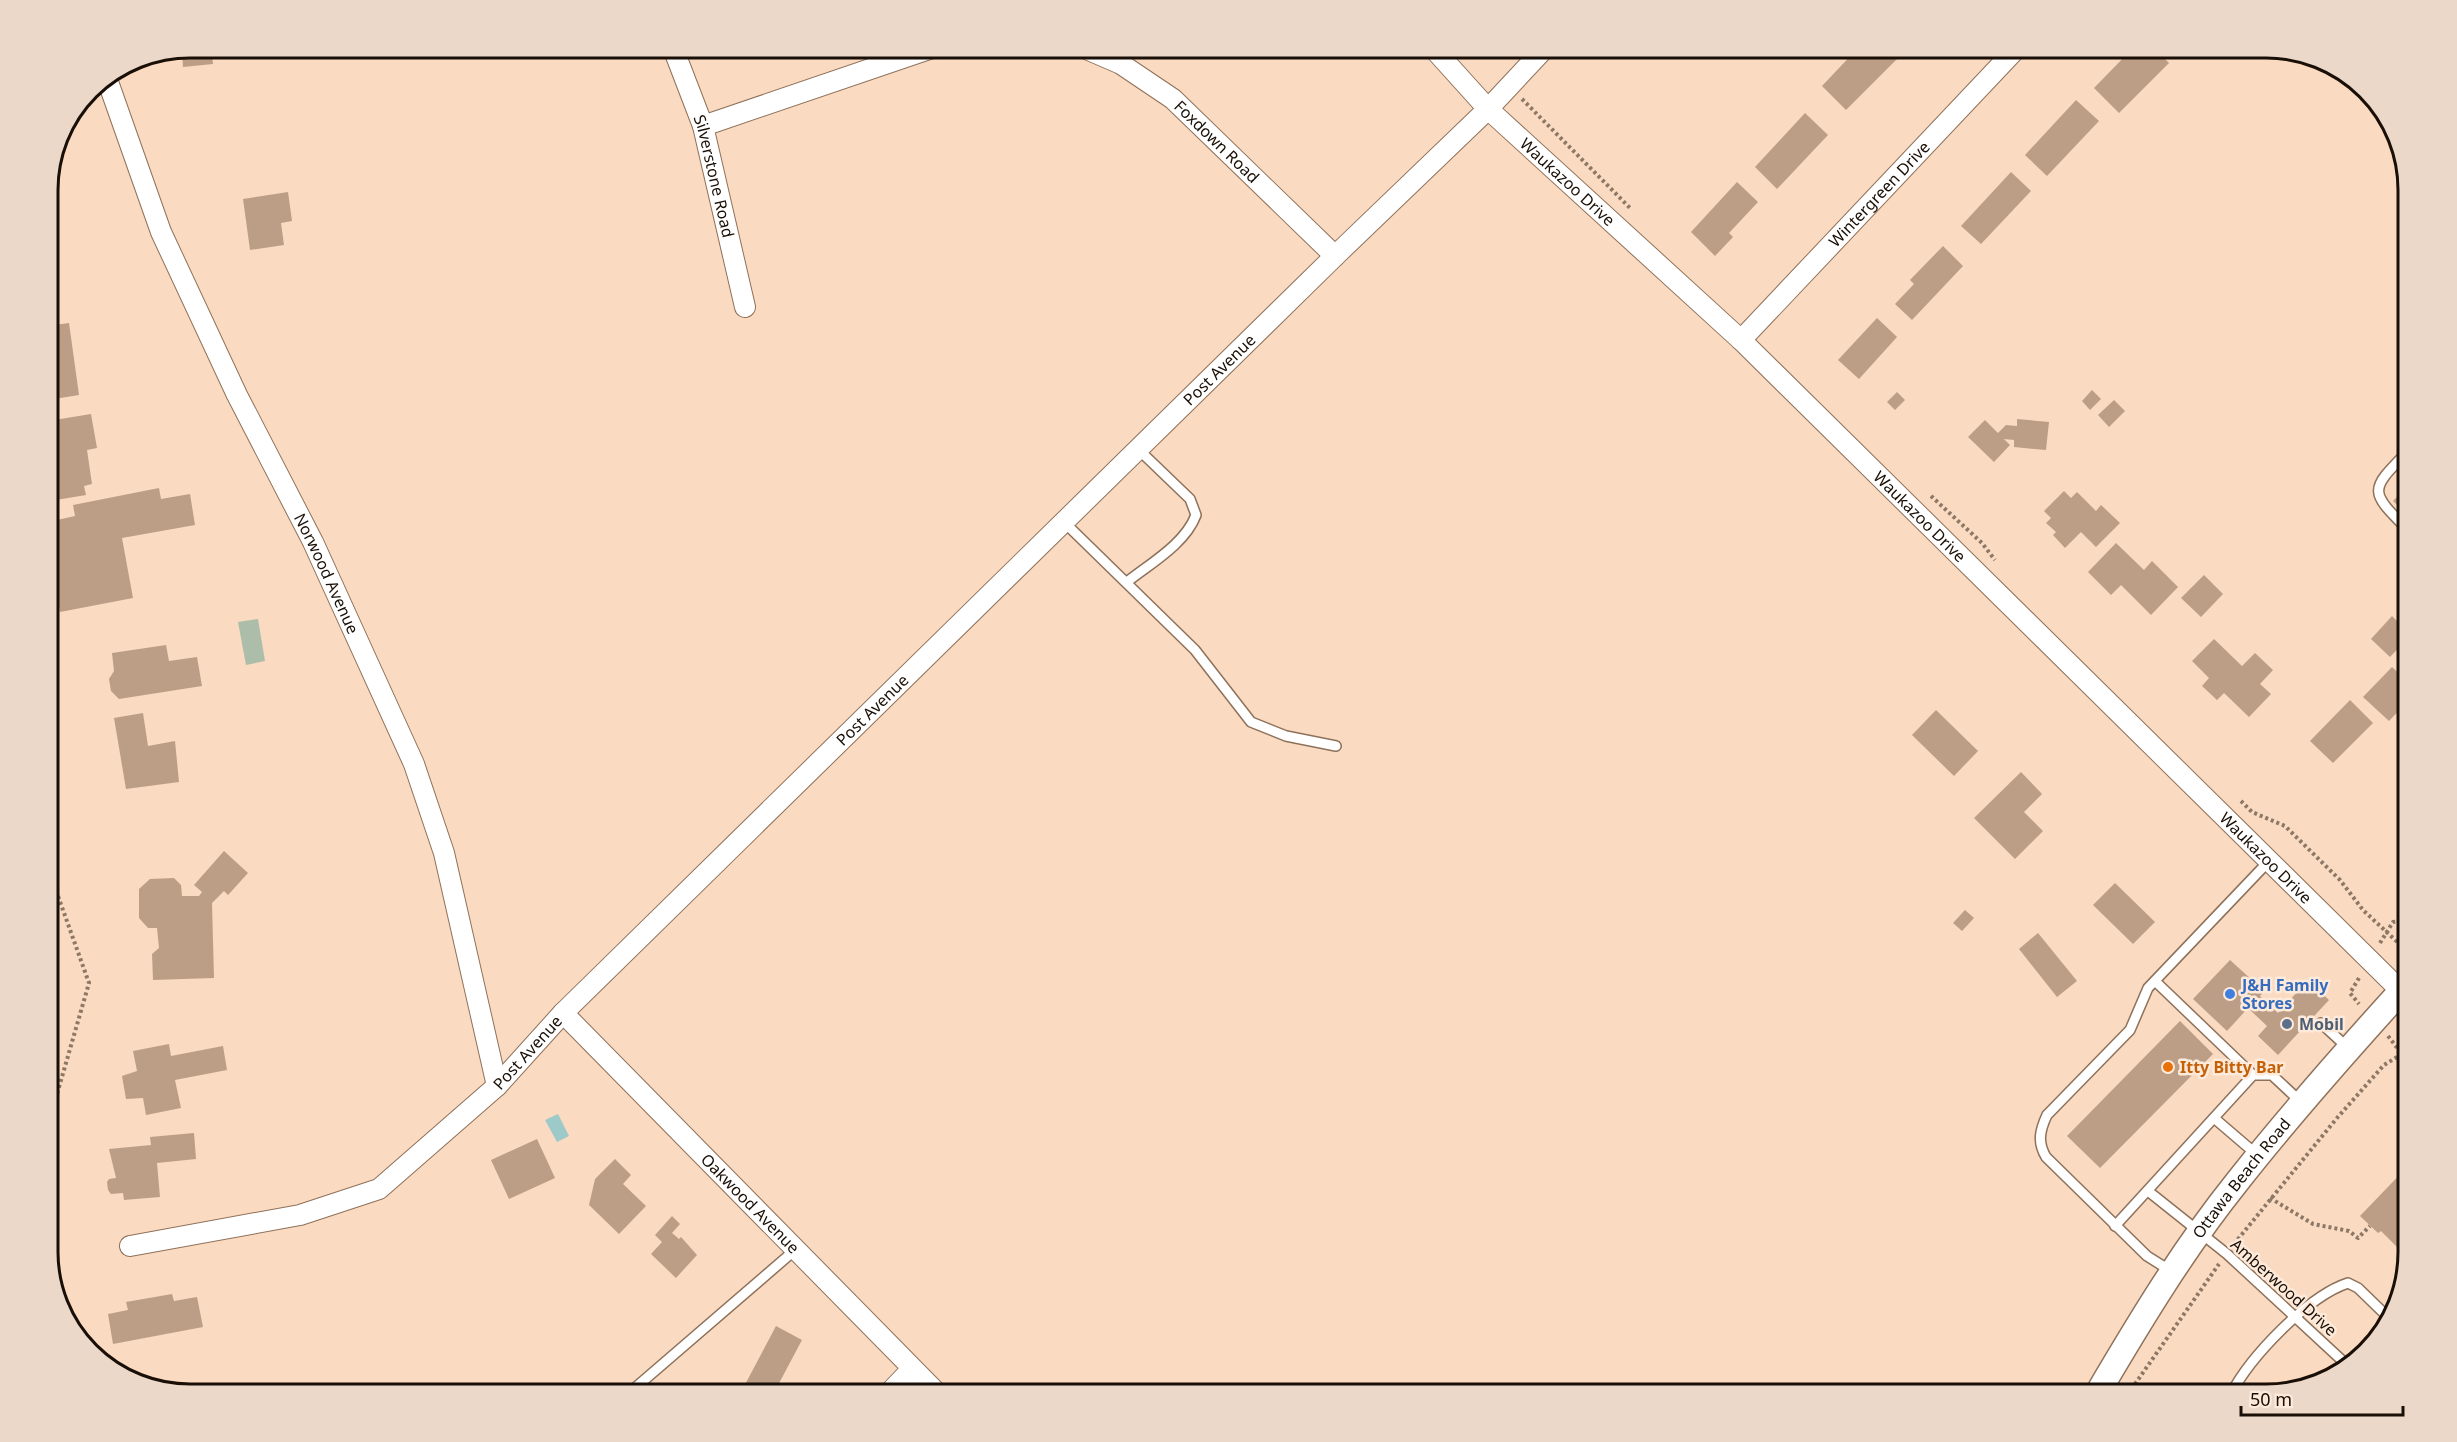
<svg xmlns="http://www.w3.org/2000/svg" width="2457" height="1442" viewBox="0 0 2457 1442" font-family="'Noto Sans',sans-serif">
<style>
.green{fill:#acbeaa}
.water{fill:#9ec9c9}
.building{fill:#bc9e86}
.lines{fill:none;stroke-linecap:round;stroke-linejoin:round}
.service-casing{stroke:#8e715a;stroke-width:12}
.minor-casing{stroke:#8e715a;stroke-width:22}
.tertiary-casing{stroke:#8e715a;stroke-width:27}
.path{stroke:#8d7866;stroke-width:4;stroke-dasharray:3 3;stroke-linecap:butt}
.service{stroke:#fff;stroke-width:9}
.minor{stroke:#fff;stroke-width:20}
.tertiary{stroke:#fff;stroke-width:24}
.shop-dot{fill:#3f7fe0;stroke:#fdeada;stroke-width:2}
.service-dot{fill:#5c6f8a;stroke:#fdeada;stroke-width:2}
.food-dot{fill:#e8710a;stroke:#fdeada;stroke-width:2}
.labels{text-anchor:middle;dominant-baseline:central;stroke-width:5;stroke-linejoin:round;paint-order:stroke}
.street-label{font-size:16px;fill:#190f06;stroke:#fdeada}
.shop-label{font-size:16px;font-weight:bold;fill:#366cbe;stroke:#fdeada;text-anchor:start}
.service-label{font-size:16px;font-weight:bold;fill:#4e5e75;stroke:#fdeada;text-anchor:start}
.food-label{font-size:16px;font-weight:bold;fill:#c56008;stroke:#fdeada;text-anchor:start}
.rim{fill:none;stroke:#190f06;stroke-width:3}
</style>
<rect width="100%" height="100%" fill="#fadac0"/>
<path class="green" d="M258 619 265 661 246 665 238 622Z"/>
<path class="water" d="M558 1114 569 1136 557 1142 545 1120Z"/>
<g class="building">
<path d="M191 48H211L213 64 183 67 182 50Z"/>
<path d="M1858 48H1900L1904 52 1846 110 1822 86Z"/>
<path d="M2133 48H2154L2169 63 2119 113 2094 88Z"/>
<path d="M2076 100 2099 121 2047 176 2025 155Z"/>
<path d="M1805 113 1828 135 1777 189 1755 167Z"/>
<path d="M2011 172 2031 191 1981 244 1961 226Z"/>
<path d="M1737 182 1758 202 1729 233 1733 237 1715 256 1691 232Z"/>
<path d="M288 192 292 221 281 223 284 245 250 250 243 199Z"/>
<path d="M1943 246 1963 266 1912 320 1895 304 1914 284 1910 280Z"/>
<path d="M1877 318 1897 337 1859 379 1838 360Z"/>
<path d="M69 323 79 395 48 400V326Z"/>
<path d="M2092 390 2101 399 2090 410 2082 401Z"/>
<path d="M1897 392 1905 400 1895 410 1887 402Z"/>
<path d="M2114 400 2125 411 2109 427 2098 415Z"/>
<path d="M91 414 97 448 87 450 92 484 84 486 86 495 56 500 48 450V421Z"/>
<path d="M2017 419 2049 422 2046 450 2014 447V440L2004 439 2010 445 1994 462 1968 437 1985 420 1998 433 2006 425 2017 426Z"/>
<path d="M2409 484V516L2393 501Z"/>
<path d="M159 488 161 499 190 494 195 525 122 538 133 598 60 612 56 590 48 584V522L75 516 73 505Z"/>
<path d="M2064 491 2071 498 2077 492 2096 511 2101 505 2120 523 2096 547 2081 532 2065 548 2053 535 2056 532 2046 523 2051 518 2044 511Z"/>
<path d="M2116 543 2144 570 2152 561 2178 587 2151 615 2121 585 2111 595 2088 572Z"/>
<path d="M2204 575 2223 594 2201 617 2181 598Z"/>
<path d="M2392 616 2409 633V637L2390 657 2371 639Z"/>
<path d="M2214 639 2242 666 2255 653 2273 670 2260 684 2271 694 2249 717 2224 693 2217 700 2202 686 2209 678 2192 661Z"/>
<path d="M166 645 169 661 197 657 202 686 119 699 111 691 109 679 114 671 112 653Z"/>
<path d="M2392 667 2409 683V700L2389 721 2363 697Z"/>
<path d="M2350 700 2373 723 2333 763 2310 741Z"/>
<path d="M1936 710 1978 751 1954 776 1912 735Z"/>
<path d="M143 713 148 746 175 741 179 782 126 789 114 718Z"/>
<path d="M2021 772 2042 794 2024 812 2043 831 2015 859 1974 818Z"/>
<path d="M224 851 248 873 228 895 224 891 212 903 214 978 153 980 152 954 159 948 157 928H148L139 918V889L150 879 174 878 181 885 182 896H199L202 892 194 885Z"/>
<path d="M2115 883 2155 922 2133 944 2093 905Z"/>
<path d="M1965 910 1974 918 1962 931 1953 923Z"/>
<path d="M2038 933 2077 981 2057 997 2019 949Z"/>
<path d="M2230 960 2264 991 2260 996 2278 1013 2308 980 2329 1000 2278 1055 2258 1036 2267 1026 2248 1008 2227 1031 2193 999Z"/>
<path d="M2180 1021 2213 1054 2100 1168 2067 1136Z"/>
<path d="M169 1044 171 1056 223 1046 227 1070 175 1080 181 1108 146 1115 143 1098 126 1099 122 1076 137 1071 133 1051Z"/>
<path d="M194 1133 196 1159 157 1163 160 1197 124 1200 123 1193 111 1194 108 1190 107 1182 109 1179 116 1178 109 1149 151 1145 150 1137Z"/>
<path d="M537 1139 555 1178 509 1199 491 1160Z"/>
<path d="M615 1159 631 1175 623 1184 646 1206 619 1234 589 1205 595 1179Z"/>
<path d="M2409 1165V1251L2407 1257 2381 1231 2378 1233 2360 1216Z"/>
<path d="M672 1216 680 1224 672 1233 679 1239 681 1237 697 1255 676 1278 651 1254 662 1242 655 1235Z"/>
<path d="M172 1294 174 1301 197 1297 203 1327 113 1344 108 1314 128 1310 126 1302Z"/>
<path d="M776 1326 802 1340 777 1387 784 1391 783 1394H740Z"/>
</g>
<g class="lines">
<g class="service-casing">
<g id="service">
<path d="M2409 450C2369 491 2368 490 2409 531"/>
<path d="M1064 522 1195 650 1251 722 1286 736 1336 746"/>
<path d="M1127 582C1151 563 1185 544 1196 515L1190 499 1138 449"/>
<path d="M2155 981 2253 1075"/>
<path d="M2321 1023 2348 1048"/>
<path d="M2214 1118 2256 1154"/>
<path d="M2148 1191 2227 1254 2347 1365"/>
<path d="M2115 1226 2253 1075H2272L2302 1103"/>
<path d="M2171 1271 2147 1256 2046 1157C2037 1142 2040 1130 2047 1115L2130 1030 2148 988 2269 861"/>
<path d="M628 1394 795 1250"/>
<path d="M2231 1394C2250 1357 2308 1296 2348 1283L2358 1288 2391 1320"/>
</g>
</g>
<g class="minor-casing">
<g id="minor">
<path id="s1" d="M673 48 703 126 745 307"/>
<path id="s2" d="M1084 48 1121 64 1173 99 1335 256"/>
<path id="s3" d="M1433 48 1488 109 1741 340 2401 991"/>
<path id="s4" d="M107 79 161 232 237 395 313 542 414 764 444 853 497 1086"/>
<path d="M703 126 932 48"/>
<path id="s5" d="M1741 340 2017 48"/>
<path id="s6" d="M563 1013 938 1394"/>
<path id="s7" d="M130 1246 300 1215 379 1189 497 1086 563 1013 1335 256 1488 109 1545 48"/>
<path d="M888 1394 911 1370"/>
</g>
</g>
<g class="tertiary-casing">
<g id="tertiary">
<path id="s8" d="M2097 1394C2140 1321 2184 1248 2237 1182 2291 1113 2350 1047 2409 982"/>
</g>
</g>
<g class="path">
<path d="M1522 99 1631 209"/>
<path d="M1931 496 1982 543 1995 560"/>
<path d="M2241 801 2252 812 2285 826 2340 880 2363 910 2409 953"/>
<path d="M48 868 89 983 51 1115 48 1136"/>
<path d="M2380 943 2393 922 2409 920"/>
<path d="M2359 978 2350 993 2359 1004"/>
<path d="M2388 1036 2402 1054 2409 1053"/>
<path d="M2270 1198 2313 1224 2349 1231 2358 1238 2370 1226"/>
<path d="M2234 1244 2337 1118 2384 1065 2402 1054"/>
<path d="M2128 1394 2219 1264"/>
</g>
<use href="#service" class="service"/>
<use href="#minor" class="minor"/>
<use href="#tertiary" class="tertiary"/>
</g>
<circle class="shop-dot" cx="2230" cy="994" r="6"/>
<circle class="service-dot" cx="2287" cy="1024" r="6"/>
<circle class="food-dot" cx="2168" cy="1067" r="6"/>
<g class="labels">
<g class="street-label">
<text stroke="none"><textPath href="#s2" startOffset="164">Foxdown Road</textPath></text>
<text stroke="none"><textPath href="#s1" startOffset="135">Silverstone Road</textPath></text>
<text stroke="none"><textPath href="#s3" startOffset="190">Waukazoo Drive</textPath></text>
<text stroke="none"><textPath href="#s5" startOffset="201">Wintergreen Drive</textPath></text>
<text stroke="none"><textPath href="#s7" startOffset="1430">Post Avenue</textPath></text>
<text stroke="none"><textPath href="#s3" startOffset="676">Waukazoo Drive</textPath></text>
<text stroke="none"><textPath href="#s4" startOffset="542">Norwood Avenue</textPath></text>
<text stroke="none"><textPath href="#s7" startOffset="944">Post Avenue</textPath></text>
<text stroke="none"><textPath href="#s3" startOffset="1162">Waukazoo Drive</textPath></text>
<text stroke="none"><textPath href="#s7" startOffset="458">Post Avenue</textPath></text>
<text stroke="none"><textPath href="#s8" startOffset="260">Ottawa Beach Road</textPath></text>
<text stroke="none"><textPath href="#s6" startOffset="267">Oakwood Avenue</textPath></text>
<text transform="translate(2284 1287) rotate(42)">Amberwood Drive</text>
</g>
<g class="shop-label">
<text x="2242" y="985">J&amp;H Family<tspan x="2242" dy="18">Stores</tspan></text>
</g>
<g class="service-label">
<text x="2299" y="1024">Mobil</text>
</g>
<g class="food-label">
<text x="2180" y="1067">Itty Bitty Bar</text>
</g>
</g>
<path d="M0 0H2457V1442H0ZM190 58H2266A132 132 0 0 1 2398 190V1252A132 132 0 0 1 2266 1384H190A132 132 0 0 1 58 1252V190A132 132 0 0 1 190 58Z" fill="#ebd8c9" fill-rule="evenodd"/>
<path class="rim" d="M190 58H2266A132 132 0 0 1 2398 190V1252A132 132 0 0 1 2266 1384H190A132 132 0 0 1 58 1252V190A132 132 0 0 1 190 58Z"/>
<path d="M2241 1406v9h162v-9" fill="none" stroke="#190f06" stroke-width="3"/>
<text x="2250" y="1406" font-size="18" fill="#190f06" stroke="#fdeada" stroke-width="4.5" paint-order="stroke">50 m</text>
</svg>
